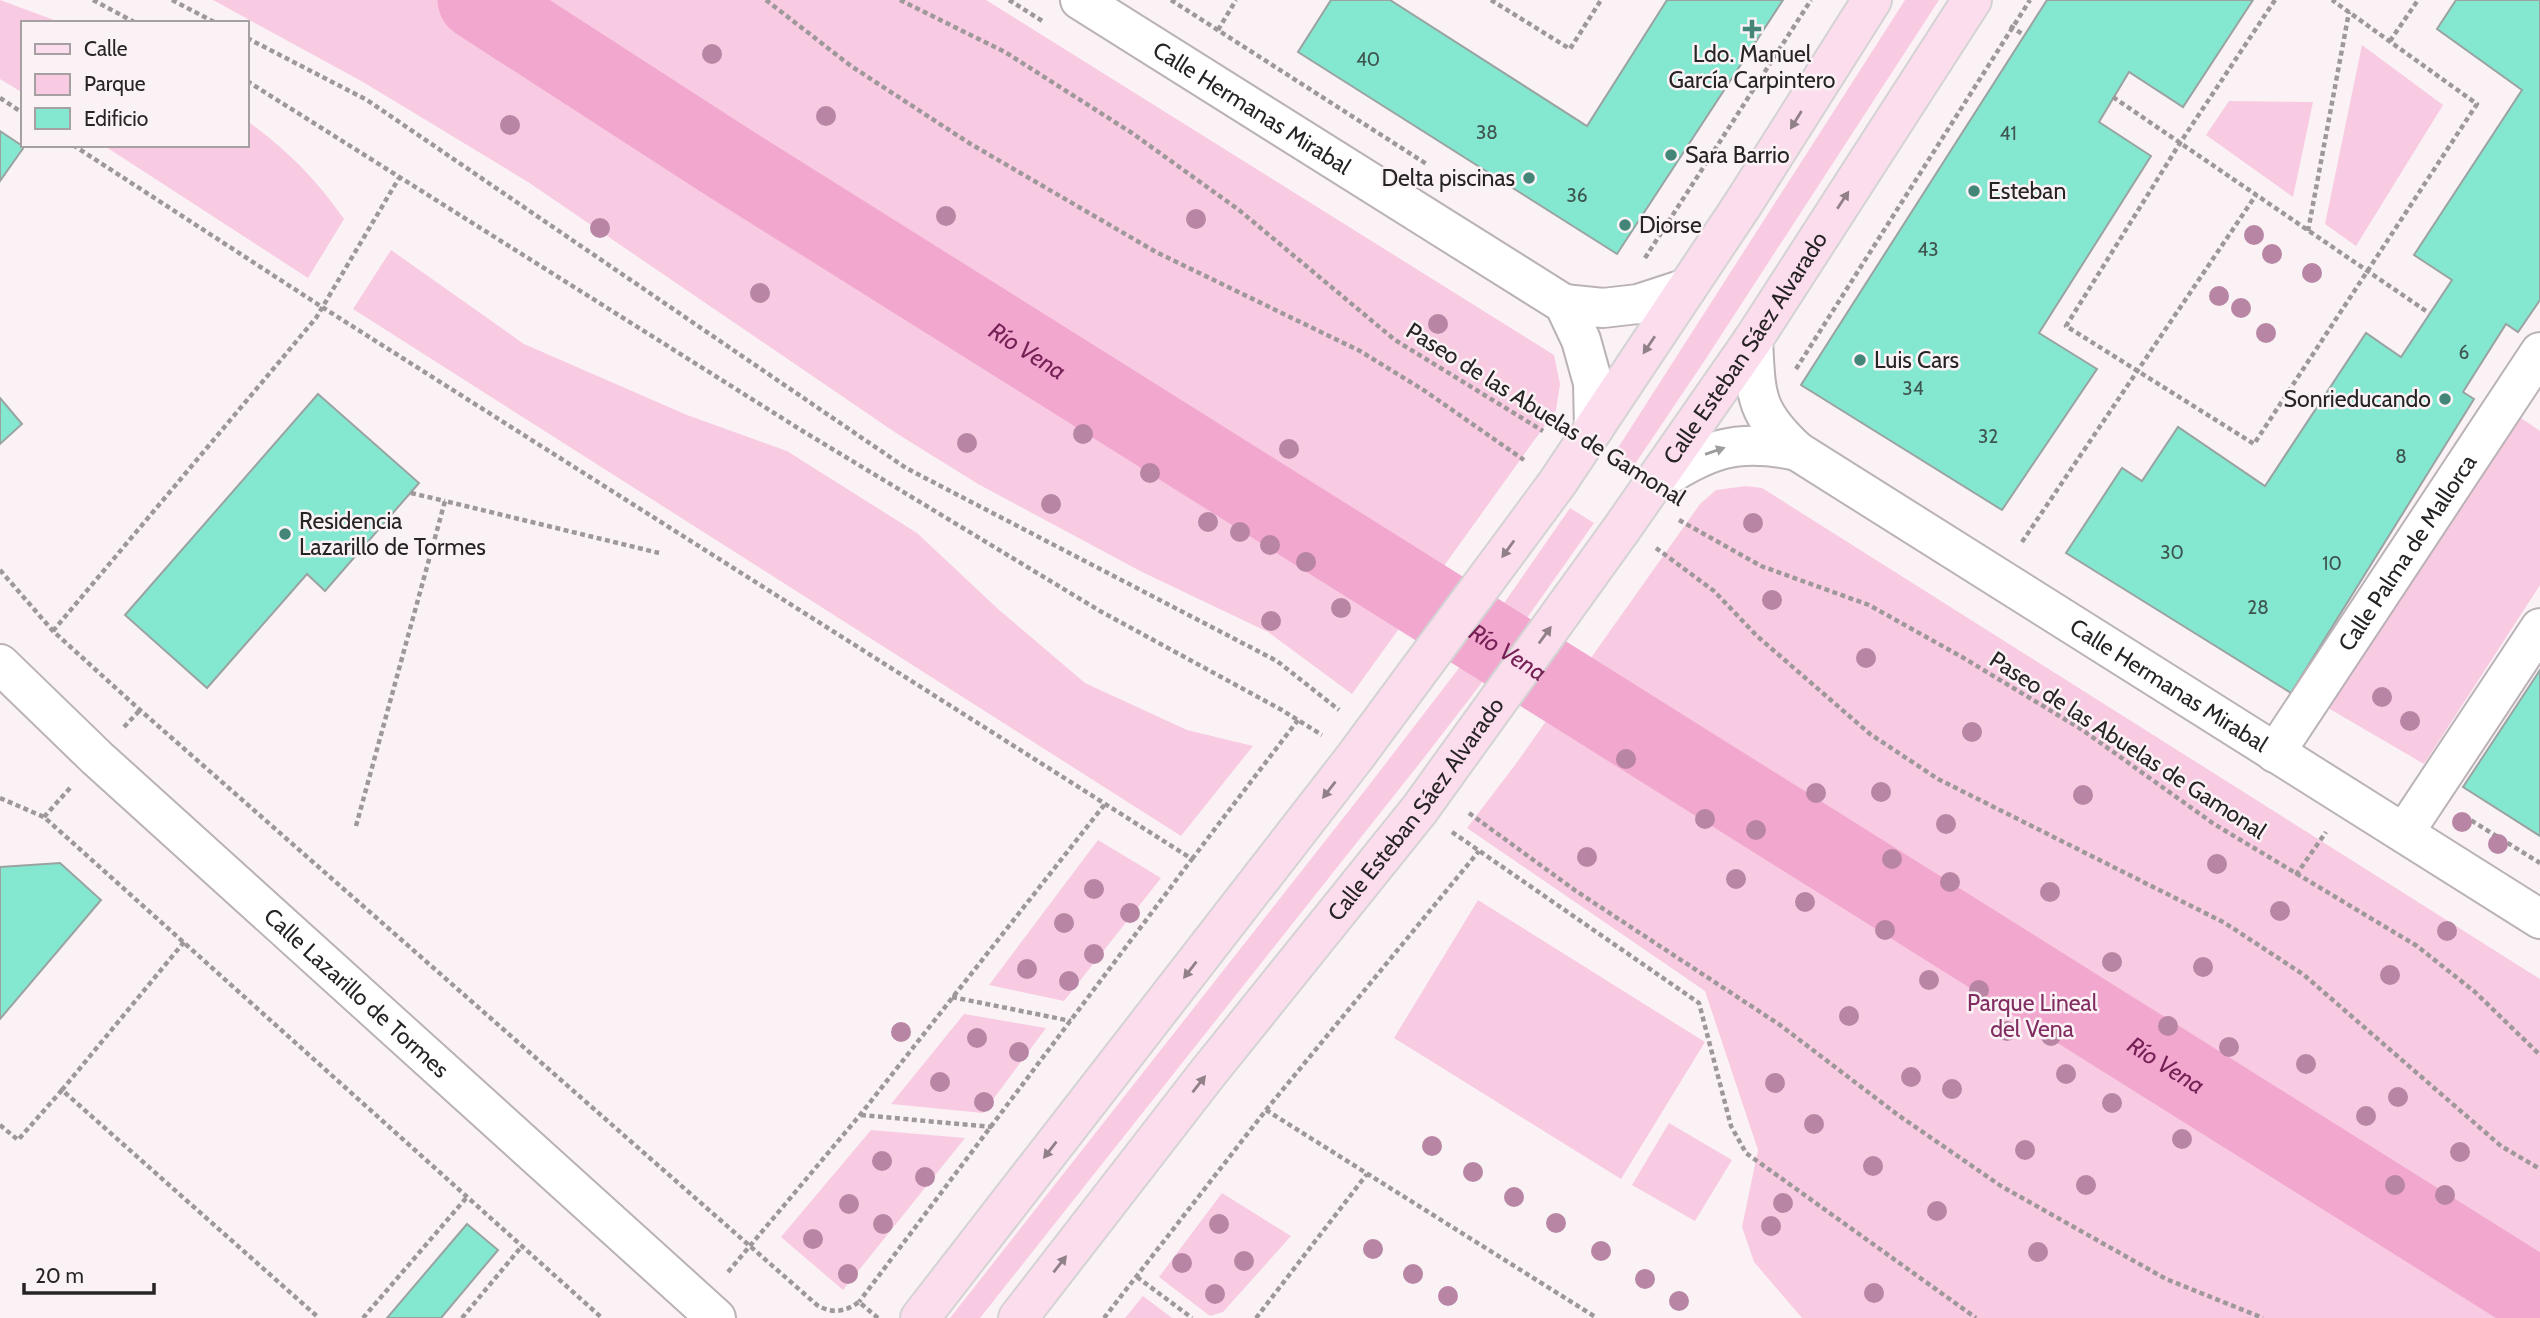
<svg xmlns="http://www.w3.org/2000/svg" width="2540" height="1318" viewBox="0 0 2540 1318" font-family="Cabin,sans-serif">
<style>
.green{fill:#f8cbe2}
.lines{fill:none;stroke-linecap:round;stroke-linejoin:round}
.river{stroke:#f2a7cf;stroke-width:79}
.building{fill:#84e8d1;stroke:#9aa3a1;stroke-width:2}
.minor-casing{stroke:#bab2b6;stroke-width:42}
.major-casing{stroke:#d4d3d3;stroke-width:42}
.path{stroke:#9f989b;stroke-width:4.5;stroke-dasharray:5 3.5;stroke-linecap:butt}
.minor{stroke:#fff;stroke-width:38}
.major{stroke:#fcdded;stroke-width:38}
.tree{fill:#b886a4}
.oneway{fill:#928089}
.oneway2{fill:#9e9c9d}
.poi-dot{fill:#438577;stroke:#fbf2f6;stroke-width:2.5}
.labels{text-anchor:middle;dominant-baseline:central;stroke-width:5;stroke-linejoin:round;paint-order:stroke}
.number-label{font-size:19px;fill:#3e5550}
.poi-label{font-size:23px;fill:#272425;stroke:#fbf2f6;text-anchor:start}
.street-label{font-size:23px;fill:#272425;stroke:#fbf2f6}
.park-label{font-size:23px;fill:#822d61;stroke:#fbf2f6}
.water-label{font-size:24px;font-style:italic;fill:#762156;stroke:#fbf2f6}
</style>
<rect width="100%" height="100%" fill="#fbf2f6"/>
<g class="green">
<path d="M0 0 62 23H23V93L0 79Z"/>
<path d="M213 0H986L1554 355 1560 384 1556 410 1352 694 1268 632 1142 572 978 484 896 433 528 182 363 82Z"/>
<path d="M1905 0H1939L1705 360 1633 467 1614 454Z"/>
<path d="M2362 45 2443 105 2356 246 2325 224Z"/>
<path d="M2229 101 2313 102 2293 197 2206 135Z"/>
<path d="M247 121C286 149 316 179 344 219L308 278 103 145H247Z"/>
<path d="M391 250 524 344 687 415 787 451 917 533 998 609 1085 683 1187 730 1253 746 1181 836 353 309Z"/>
<path d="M2518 416 2540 431V585L2424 764 2328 708Z"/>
<path d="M1746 486 1762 488 2540 979V1318H1802L1754 1262 1742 1227 1758 1150 1705 991 1467 828 1515 765 1700 504 1716 490Z"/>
<path d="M1570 508 1594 523 1477 689 1423 759 980 1318H950L1366 789 1459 668Z"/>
<path d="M1098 840 1161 878 1064 1001 989 985Z"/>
<path d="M1478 900 1705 1042 1621 1179 1394 1038Z"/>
<path d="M964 1014 1046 1028 983 1113 891 1104Z"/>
<path d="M1669 1123 1732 1160 1695 1221 1632 1185Z"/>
<path d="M871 1130 965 1138 843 1290 781 1237Z"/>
<path d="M1222 1193 1291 1236 1223 1312 1210 1316 1159 1277Z"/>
<path d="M1143 1296 1172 1318H1125Z"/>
</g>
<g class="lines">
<path class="river" id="s1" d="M477 0 726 161 2540 1299"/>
</g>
<g class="building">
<path d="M1331 0H1390L1587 126 1667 0H1783L1617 254 1298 52Z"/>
<path d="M2047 0H2253L2183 107 2129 72 2099 122 2151 156 2039 333 2097 369 2002 510 1801 385Z"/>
<path d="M2456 0H2540V300L2518 332 2506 324 2463 392 2474 399 2291 693 2066 553 2122 468 2142 481 2178 427 2265 486 2366 333 2401 357 2452 280 2414 255 2522 90 2437 29Z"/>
<path d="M0 131 24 147 0 181Z"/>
<path d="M318 394 419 483 325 591 307 574 207 688 125 615Z"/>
<path d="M0 398 22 424 0 444Z"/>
<path d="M2540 670V836L2463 787Z"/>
<path d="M60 863 101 900 0 1019V867Z"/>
<path d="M467 1224 498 1250 441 1318H387Z"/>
</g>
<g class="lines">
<g class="minor-casing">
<g id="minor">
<path id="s2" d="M1080 0 1564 304 1581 340 1593 383 1594 428"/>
<path d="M1564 304 1603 308 1638 304 1687 288"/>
<path id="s3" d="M1753 340C1756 396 1754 411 1797 451L2540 919"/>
<path d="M1655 483C1708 450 1734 437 1797 451"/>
<path id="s4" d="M0 664 97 758 716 1318"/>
<path id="s5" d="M2275 753 2540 352"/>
<path d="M2404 833 2540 628"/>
</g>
</g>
<g class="major-casing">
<g id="major">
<path d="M920 1318 1355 757 1558 482 1743 204 1872 0"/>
<path id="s6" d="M1018 1318 1207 1074 1420 809 1448 770 1623 527 1753 340 1972 0"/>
</g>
</g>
<g class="path">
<path d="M93 0 136 23"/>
<path d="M172 0 216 23"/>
<path d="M766 0 851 66 969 143 1156 252 1360 351 1425 391 1524 460"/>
<path d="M900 0 1005 52 1132 133 1239 210 1395 340 1543 431"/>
<path d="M1009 0 1044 22"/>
<path d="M1171 0 1428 165"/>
<path d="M1491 0 1570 49 1601 0"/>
<path d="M2275 0 2180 143 2066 326 2254 444 2477 104 2332 0"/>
<path d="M2010 26 2024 35"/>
<path d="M1218 30 1236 0"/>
<path d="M247 38 367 100 906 468 1277 661 1339 710"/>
<path d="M2390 41 2418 0"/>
<path d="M247 81 801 430 1100 611 1280 709 1322 735"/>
<path d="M2113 97 2429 313"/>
<path d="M0 98 23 113"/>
<path d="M73 145 322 307 1192 859 859 1302"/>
<path d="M2308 231 2349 12"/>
<path d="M1645 258 1811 0"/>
<path d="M1796 369 2030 0"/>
<path d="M411 493 445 501"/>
<path d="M1679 520 1761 566 1869 605 1962 657 2081 729 2214 824 2417 946 2475 992 2540 1055"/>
<path d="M2022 542 2256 195"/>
<path d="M1656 548 1714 591 1757 636 1870 734 1938 779 2225 923 2304 975 2501 1146 2540 1169"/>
<path d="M0 570 53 631 140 710 817 1305C832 1314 845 1312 859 1302L878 1318"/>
<path d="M53 631 316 318 399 178"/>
<path d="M124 727 140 710"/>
<path d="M0 798 44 817 602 1318"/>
<path d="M1469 813 1576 891 1780 1025 1898 1115 2001 1186 2166 1279 2263 1318"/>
<path d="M2464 816 2540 863"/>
<path d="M44 817 70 788"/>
<path d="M356 826 445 501 659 553"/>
<path d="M1452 832 1699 1003 1731 1126 1746 1153 1976 1318"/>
<path d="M1192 859 1298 720"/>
<path d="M2296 875 2326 832"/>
<path d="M184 942 62 1090 319 1318"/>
<path d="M952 997 1071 1021"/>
<path d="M1266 1110 1597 1318"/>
<path d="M861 1115 992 1127"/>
<path d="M0 1125 18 1140 62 1090"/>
<path d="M728 1272 860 1115 1105 804"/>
<path d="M1137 1277 1192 1318"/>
<path d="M363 1318 467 1197"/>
<path d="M462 1318 522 1246"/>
<path d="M1104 1318 1266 1110 1479 851"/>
<path d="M1256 1318 1367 1174"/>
</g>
<use href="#minor" class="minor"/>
<use href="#major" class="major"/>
</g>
<g class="tree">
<circle cx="712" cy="54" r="10"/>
<circle cx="826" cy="116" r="10"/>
<circle cx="510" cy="125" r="10"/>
<circle cx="946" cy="216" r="10"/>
<circle cx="1196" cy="219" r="10"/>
<circle cx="600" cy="228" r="10"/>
<circle cx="2254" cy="235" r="10"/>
<circle cx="2272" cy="254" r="10"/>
<circle cx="2312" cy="273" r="10"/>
<circle cx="760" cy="293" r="10"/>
<circle cx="2219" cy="296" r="10"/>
<circle cx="2241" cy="308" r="10"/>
<circle cx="1438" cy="324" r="10"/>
<circle cx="2266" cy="333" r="10"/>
<circle cx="1083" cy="434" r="10"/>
<circle cx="967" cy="443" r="10"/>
<circle cx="1289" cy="449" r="10"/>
<circle cx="1150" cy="473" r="10"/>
<circle cx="1051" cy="504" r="10"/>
<circle cx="1208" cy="522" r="10"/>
<circle cx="1753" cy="523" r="10"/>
<circle cx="1240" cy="532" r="10"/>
<circle cx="1270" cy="545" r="10"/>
<circle cx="1306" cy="562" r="10"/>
<circle cx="1772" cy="600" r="10"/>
<circle cx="1341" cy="608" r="10"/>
<circle cx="1271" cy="621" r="10"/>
<circle cx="1866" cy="658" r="10"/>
<circle cx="2382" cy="697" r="10"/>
<circle cx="2410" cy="721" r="10"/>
<circle cx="1972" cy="732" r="10"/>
<circle cx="1626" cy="759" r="10"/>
<circle cx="1881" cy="792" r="10"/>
<circle cx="1816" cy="793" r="10"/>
<circle cx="2083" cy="795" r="10"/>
<circle cx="1705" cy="819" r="10"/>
<circle cx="2462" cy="822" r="10"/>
<circle cx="1946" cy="824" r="10"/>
<circle cx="1756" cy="830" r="10"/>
<circle cx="2498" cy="844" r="10"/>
<circle cx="1587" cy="857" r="10"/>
<circle cx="1892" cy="859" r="10"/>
<circle cx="2217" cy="864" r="10"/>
<circle cx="1736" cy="879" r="10"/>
<circle cx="1950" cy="882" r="10"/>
<circle cx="1094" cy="889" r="10"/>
<circle cx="2050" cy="892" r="10"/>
<circle cx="1805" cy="902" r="10"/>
<circle cx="2280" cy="911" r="10"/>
<circle cx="1130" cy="913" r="10"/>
<circle cx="1064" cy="923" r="10"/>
<circle cx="1885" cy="930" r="10"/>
<circle cx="2447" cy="931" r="10"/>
<circle cx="1094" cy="954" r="10"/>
<circle cx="2112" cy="962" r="10"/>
<circle cx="2203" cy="967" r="10"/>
<circle cx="1027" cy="969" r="10"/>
<circle cx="2390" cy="975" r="10"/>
<circle cx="1929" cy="980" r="10"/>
<circle cx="1069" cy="981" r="10"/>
<circle cx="1979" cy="990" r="10"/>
<circle cx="1849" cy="1016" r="10"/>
<circle cx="2168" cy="1026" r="10"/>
<circle cx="2007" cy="1031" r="10"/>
<circle cx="901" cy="1032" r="10"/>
<circle cx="2051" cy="1036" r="10"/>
<circle cx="977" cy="1038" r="10"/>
<circle cx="2229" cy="1047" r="10"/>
<circle cx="1019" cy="1052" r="10"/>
<circle cx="2306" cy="1064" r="10"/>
<circle cx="2066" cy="1074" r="10"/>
<circle cx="1911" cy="1077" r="10"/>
<circle cx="940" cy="1082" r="10"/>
<circle cx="1775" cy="1083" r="10"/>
<circle cx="1952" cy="1089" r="10"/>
<circle cx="2398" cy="1097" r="10"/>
<circle cx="984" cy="1102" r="10"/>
<circle cx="2112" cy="1103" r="10"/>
<circle cx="2366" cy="1116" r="10"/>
<circle cx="1814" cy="1124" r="10"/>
<circle cx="2182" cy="1139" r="10"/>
<circle cx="1432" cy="1146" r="10"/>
<circle cx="2025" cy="1150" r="10"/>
<circle cx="2460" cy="1152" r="10"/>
<circle cx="882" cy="1161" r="10"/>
<circle cx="1873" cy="1166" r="10"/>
<circle cx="1473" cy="1172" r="10"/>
<circle cx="925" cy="1177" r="10"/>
<circle cx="2086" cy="1185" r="10"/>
<circle cx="2395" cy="1185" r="10"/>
<circle cx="2445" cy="1195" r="10"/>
<circle cx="1514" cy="1197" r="10"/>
<circle cx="1783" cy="1203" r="10"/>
<circle cx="849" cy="1204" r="10"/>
<circle cx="1937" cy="1211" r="10"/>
<circle cx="1556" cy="1223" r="10"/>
<circle cx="883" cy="1224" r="10"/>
<circle cx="1219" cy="1224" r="10"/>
<circle cx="1771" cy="1226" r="10"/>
<circle cx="813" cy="1239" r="10"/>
<circle cx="1373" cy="1249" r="10"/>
<circle cx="1601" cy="1251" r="10"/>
<circle cx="2038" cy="1252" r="10"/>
<circle cx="1244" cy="1261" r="10"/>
<circle cx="1182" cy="1263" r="10"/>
<circle cx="848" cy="1274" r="10"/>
<circle cx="1413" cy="1274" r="10"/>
<circle cx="1645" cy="1279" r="10"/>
<circle cx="1874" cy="1293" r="10"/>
<circle cx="1215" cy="1294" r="10"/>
<circle cx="1448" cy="1296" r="10"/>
<circle cx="1679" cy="1301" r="10"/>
</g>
<defs><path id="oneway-solid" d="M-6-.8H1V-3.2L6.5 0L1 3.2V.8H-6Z" transform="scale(1.75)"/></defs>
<g class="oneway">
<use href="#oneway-solid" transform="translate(1796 120) rotate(122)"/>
<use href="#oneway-solid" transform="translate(1843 200) rotate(-57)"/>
<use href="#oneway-solid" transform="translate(1649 345) rotate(124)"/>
<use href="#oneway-solid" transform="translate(1508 549) rotate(126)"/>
<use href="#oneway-solid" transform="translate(1545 635) rotate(-54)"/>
<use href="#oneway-solid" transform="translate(1329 790) rotate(128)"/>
<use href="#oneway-solid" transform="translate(1190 970) rotate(128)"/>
<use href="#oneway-solid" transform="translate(1199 1084) rotate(-52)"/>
<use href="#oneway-solid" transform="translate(1050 1150) rotate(128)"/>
<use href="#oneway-solid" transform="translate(1060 1264) rotate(-52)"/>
</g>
<use class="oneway2" href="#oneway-solid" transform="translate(1715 451) rotate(-19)"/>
<g class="poi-dot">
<path d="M1748.5 18.5h7v7h7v7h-7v7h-7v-7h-7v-7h7z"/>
<circle cx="1671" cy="155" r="7"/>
<circle cx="1529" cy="178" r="7"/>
<circle cx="1974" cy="191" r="7"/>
<circle cx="1625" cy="225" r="7"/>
<circle cx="1860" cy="360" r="7"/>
<circle cx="2445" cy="399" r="7"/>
<circle cx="285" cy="534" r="7"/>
</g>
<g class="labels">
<g class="number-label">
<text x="1368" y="59">40</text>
<text x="1487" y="132">38</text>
<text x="2008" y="133">41</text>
<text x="1577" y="195">36</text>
<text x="1928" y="249">43</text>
<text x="2464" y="352">6</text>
<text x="1913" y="388">34</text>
<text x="1988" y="436">32</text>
<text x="2401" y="456">8</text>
<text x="2172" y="552">30</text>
<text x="2332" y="563">10</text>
<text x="2258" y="607">28</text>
</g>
<g class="poi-label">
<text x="1752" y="54" text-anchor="middle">Ldo. Manuel<tspan x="1752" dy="26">García Carpintero</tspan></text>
<text x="1685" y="155">Sara Barrio</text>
<text x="1515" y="178" text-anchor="end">Delta piscinas</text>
<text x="1988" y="191">Esteban</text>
<text x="1639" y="225">Diorse</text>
<text x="1874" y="360">Luis Cars</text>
<text x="2431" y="399" text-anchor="end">Sonrieducando</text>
<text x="299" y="521">Residencia<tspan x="299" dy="26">Lazarillo de Tormes</tspan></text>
</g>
<g class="street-label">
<text stroke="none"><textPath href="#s2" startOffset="203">Calle Hermanas Mirabal</textPath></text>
<text stroke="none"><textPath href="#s6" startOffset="1213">Calle Esteban Sáez Alvarado</textPath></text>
<text transform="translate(1546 414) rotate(32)">Paseo de las Abuelas de Gamonal</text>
<text stroke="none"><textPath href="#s5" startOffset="240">Calle Palma de Mallorca</textPath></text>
<text stroke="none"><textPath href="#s3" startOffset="564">Calle Hermanas Mirabal</textPath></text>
<text transform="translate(2128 745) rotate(33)">Paseo de las Abuelas de Gamonal</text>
<text stroke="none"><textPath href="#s6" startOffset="646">Calle Esteban Sáez Alvarado</textPath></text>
<text stroke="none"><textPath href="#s4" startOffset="485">Calle Lazarillo de Tormes</textPath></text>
</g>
<g class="park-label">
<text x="2032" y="1003">Parque Lineal<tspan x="2032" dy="26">del Vena</tspan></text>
</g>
<g class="water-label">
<text stroke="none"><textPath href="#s1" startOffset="653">Río Vena</textPath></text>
<text stroke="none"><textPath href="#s1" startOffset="1220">Río Vena</textPath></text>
<text stroke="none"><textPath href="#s1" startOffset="1997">Río Vena</textPath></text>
</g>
</g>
<rect x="21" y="21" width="228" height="126" fill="#fbf2f6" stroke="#a6a0a2" stroke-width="2"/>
<rect x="35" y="44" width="35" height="10" fill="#fcdded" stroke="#a6a0a2" stroke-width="2"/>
<text x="84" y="56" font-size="21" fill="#272425">Calle</text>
<rect x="35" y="74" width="35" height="21" fill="#f8cbe2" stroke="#a6a0a2" stroke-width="2"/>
<text x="84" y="91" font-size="21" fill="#272425">Parque</text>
<rect x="35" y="108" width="35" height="21" fill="#84e8d1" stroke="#a6a0a2" stroke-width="2"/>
<text x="84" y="126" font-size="21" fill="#272425">Edificio</text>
<path d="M24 1283v10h130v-10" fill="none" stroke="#272425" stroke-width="3.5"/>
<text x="35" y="1283" font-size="21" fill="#272425" stroke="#fbf2f6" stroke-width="5" paint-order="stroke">20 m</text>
</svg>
